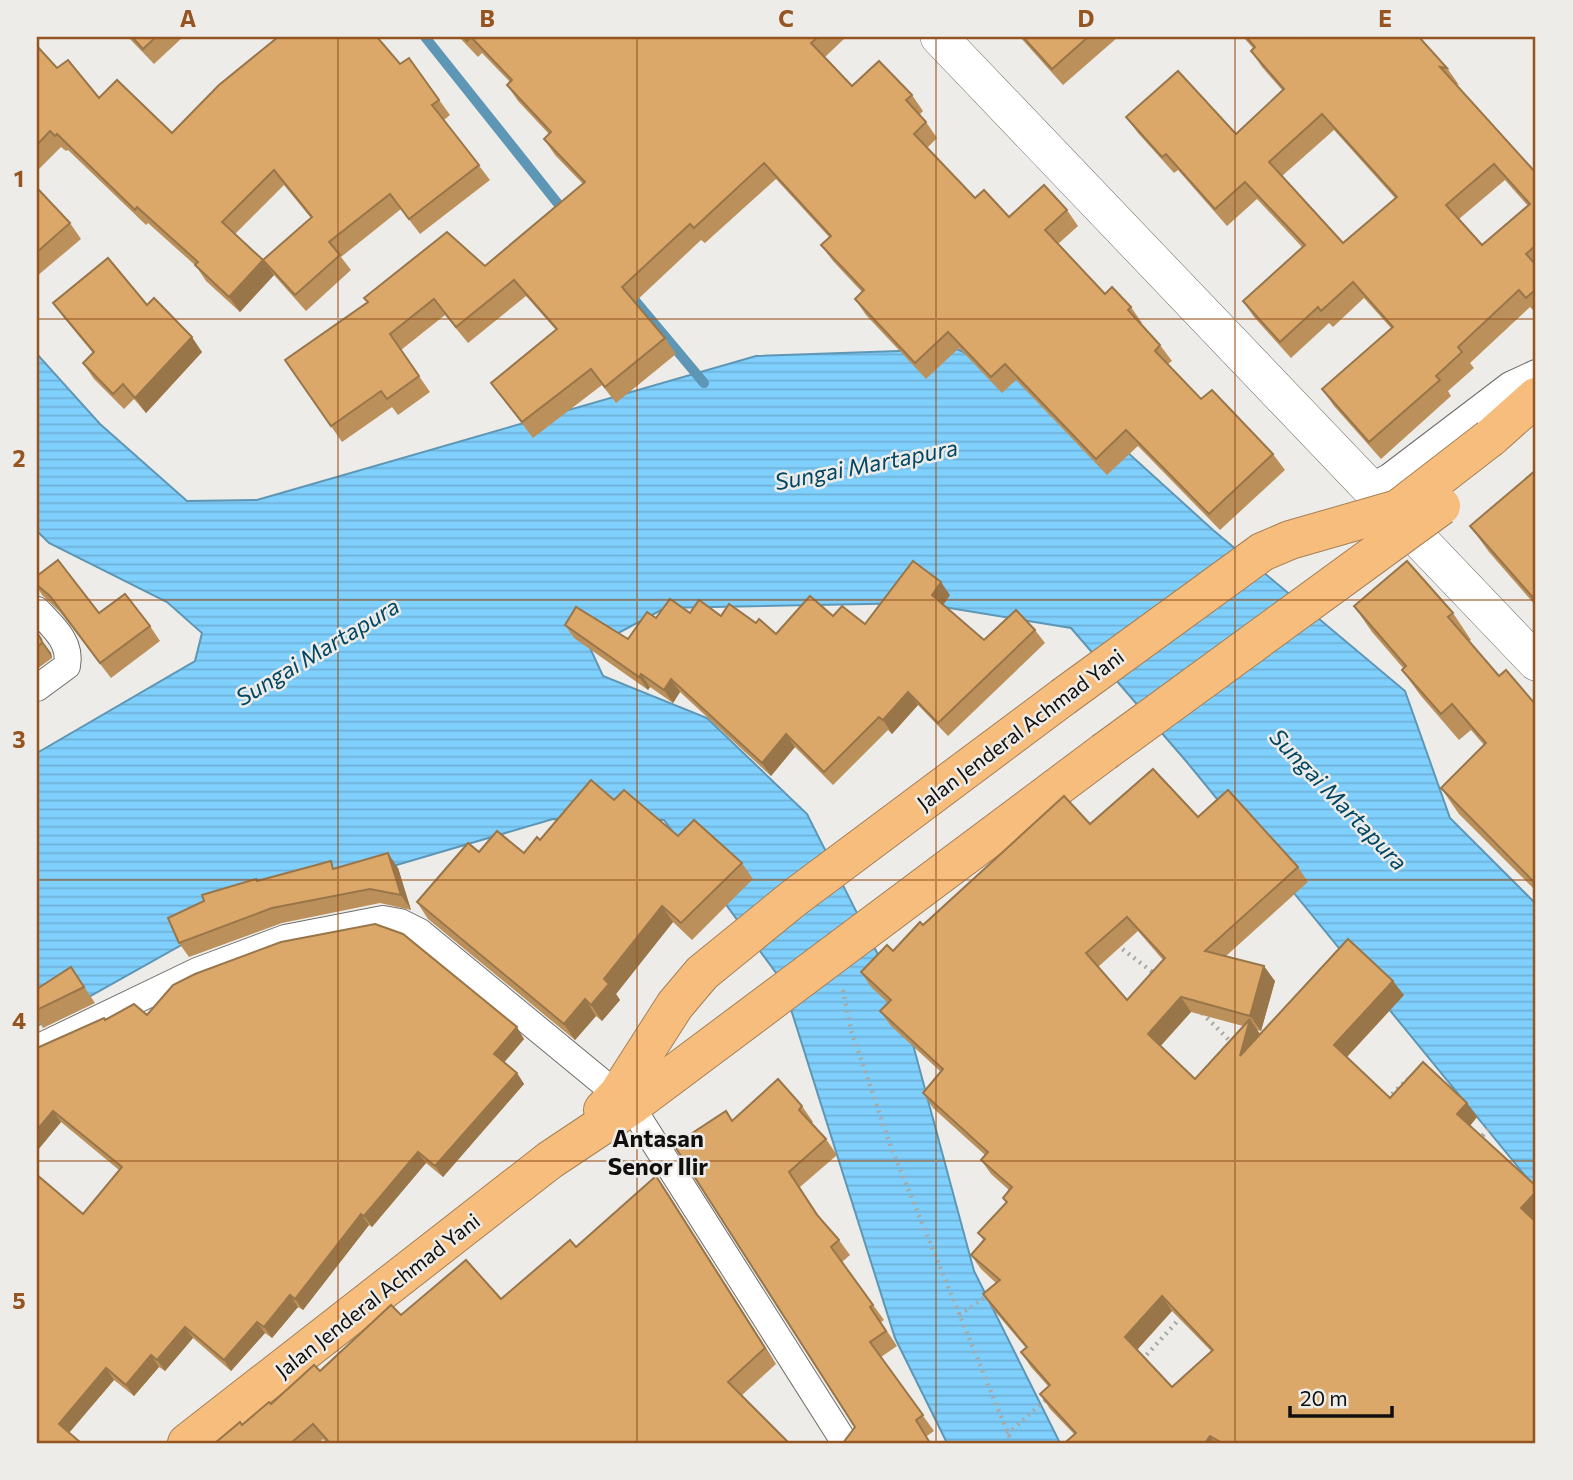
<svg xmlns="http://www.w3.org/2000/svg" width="1573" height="1480" viewBox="0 0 1573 1480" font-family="Commissioner,sans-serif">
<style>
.water{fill:url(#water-rules);stroke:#5e96b5;stroke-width:2}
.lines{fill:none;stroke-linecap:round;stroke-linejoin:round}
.stream{stroke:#5e96b5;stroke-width:10}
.street-casing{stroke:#6e6d6a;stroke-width:28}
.secondary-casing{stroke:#6e6d6a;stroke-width:38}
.highway-casing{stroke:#a68056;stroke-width:40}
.path{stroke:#a9a8a5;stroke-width:4.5;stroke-dasharray:2 5;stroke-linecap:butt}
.street{stroke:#fff;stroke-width:26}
.secondary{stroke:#fff;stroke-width:37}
.highway{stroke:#f7bd7d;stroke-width:38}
.highway-bridge-casing{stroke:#a68056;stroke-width:40;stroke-linecap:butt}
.highway-bridge{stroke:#f7bd7d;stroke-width:38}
.wall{fill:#bc905a;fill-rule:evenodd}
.shaded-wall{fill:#99764a}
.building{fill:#dba869;stroke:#99764a;stroke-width:2;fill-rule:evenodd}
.grid{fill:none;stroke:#955420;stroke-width:2;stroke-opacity:0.55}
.labels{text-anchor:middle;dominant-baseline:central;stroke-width:5;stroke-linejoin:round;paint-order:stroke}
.street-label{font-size:21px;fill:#100f0e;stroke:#edece8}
.water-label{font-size:23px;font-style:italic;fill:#014764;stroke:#edece8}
.quarter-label{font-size:24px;font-weight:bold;fill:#100f0e;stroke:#edece8}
.neatline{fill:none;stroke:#955420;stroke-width:2.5}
.grid-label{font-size:23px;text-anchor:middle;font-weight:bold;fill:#955420}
</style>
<defs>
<pattern id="water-rules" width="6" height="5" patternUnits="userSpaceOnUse" patternTransform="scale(1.75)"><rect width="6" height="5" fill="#80d0fd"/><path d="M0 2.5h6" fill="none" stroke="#6eb1d8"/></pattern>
</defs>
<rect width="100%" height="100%" fill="#edece8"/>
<path class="water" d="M957 349 1071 401 1213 530 1405 691 1450 818 1536 904V1189L1186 761 1071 628 919 603 665 608 590 648 603 676 707 718 807 814 901 1000 974 1271 1060 1443H947L895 1338 782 981 664 820 553 819 244 910 37 1026V753L195 661 202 633 167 602 49 543 37 531V354L100 424 187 501 257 500 756 356Z"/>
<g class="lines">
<g class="stream">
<path d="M425 37 567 215"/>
<path d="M627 291 704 383"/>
</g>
<g class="street-casing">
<g id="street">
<path d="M1367 489 1389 477 1510 385 1536 373"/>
<path d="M37 610C52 626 72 642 67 666L37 688"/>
<path d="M37 1048 197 971 285 938 383 919 400 922 420 932 631 1106 845 1443"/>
</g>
</g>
<g class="secondary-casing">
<path id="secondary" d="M939 37 1536 662"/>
</g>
<g class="highway-casing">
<g id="highway">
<path d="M1490 438 1536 397"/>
<path d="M603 1110 618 1094 675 1005 702 973 794 898 1063 697"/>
<path d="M187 1443 550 1160 631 1106 1104 752"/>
</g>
</g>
<g class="path">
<path d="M1117 945 1155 974"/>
<path d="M843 990 851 1030 891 1147 1012 1443"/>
<path d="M1202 1013 1233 1044"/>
<path d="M1387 1099 1408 1079"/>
<path d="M1478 1141 1491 1126"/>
<path d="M959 1315 990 1294"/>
<path d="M1142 1360 1183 1315"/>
<path d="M1007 1434 1047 1399"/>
</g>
<use href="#street" class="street"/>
<use href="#secondary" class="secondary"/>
<use href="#highway" class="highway"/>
<g class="highway-bridge-casing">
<g id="highway-bridge">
<path d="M1063 697 1262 552 1290 540 1398 509 1490 438"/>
<path d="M1104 752 1441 506"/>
</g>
</g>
<use href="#highway-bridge" class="highway-bridge"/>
</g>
<g class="wall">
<path d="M128 37H183L154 64Z"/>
<path d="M459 37H846L825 57 852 86 912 95 923 111 919 115 926 122 937 138 927 148 975 198 1009 217 1067 210 1078 226 1058 244 1105 294 1131 307 1142 323 1141 324 1160 345 1172 361 1168 364 1201 399 1273 454 1285 470 1220 530 1138 446 1107 475 1016 380 1002 393 959 348 926 379 866 315 855 299 862 292 833 261 821 245 830 238 776 179 705 243 701 240 635 302 665 338 676 354 616 403 602 385 533 438 491 383 556 330 526 296 468 343 445 315 401 350 430 392 398 415 392 407 342 442 285 360 485 266 583 184 555 155 544 139 549 134 518 101 507 85 510 82 482 53 478 57Z"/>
<path d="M1020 37H1118L1063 85Z"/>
<path d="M1243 37H1302L1303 38 1447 68 1459 85 1456 84 1536 173V313L1530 307 1470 363 1474 368 1448 391 1451 396 1381 459 1334 406 1322 389 1391 328 1364 298 1333 327 1329 323 1291 358 1254 317 1243 301 1302 247 1257 199 1227 226 1178 170 1174 173 1138 133 1126 117 1236 134 1283 91 1262 67 1251 51 1253 48ZM1334 130 1395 198 1343 243 1282 176ZM1505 180 1528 206 1482 245 1459 219Z"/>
<path d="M37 46 57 68 99 98 172 133 400 64 409 58 450 115 444 120 490 180 420 234 401 209 341 257 351 270 306 311 274 275 240 312 206 281 196 266 148 223 146 225 68 150 66 151 61 147 37 171ZM284 185 311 218 263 260 235 234Z"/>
<path d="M37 188 70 223 81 239 37 276Z"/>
<path d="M53 303 147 305 202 352 146 413 134 399 124 409 94 379 83 363 93 353 64 318Z"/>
<path d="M1536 470V606L1489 552 1470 526Z"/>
<path d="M37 576 99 613 150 626 160 641 111 678 60 612 42 595 37 587Z"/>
<path d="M950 595 943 605 984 640 1035 630 1045 643 948 736 918 705 892 734 888 730 833 785 795 747 771 776 680 692 673 703 650 687 648 690 574 638 565 625 628 639 656 618 690 613 721 616 756 623 776 634 833 616 865 624Z"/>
<path d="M1354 606 1453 613 1471 640 1469 641 1499 676 1536 705V891L1459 814 1441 788 1484 745 1471 730 1459 740 1421 696 1402 670 1404 669 1372 632Z"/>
<path d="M37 634 51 653 52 658 37 669Z"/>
<path d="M614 800 678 836 742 863 753 879 692 940 673 922 616 994 620 1000 602 1021 596 1016 575 1040 428 919 417 902 479 852 524 853Z"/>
<path d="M1198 817 1298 867 1308 882 1226 956 1275 981 1261 1031 1257 1030 1260 1034 1404 995 1347 1057 1390 1098 1467 1103 1477 1117 1470 1126 1534 1220 1536 1443H1069L1074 1434 1050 1409 1040 1394 1048 1386 1031 1367 1021 1352 1026 1348 993 1309 983 1294 996 1283 981 1269 971 1255 984 1241 978 1233 1006 1203 1003 1198 1009 1190 991 1174 981 1160 985 1155 933 1108 923 1093 941 1072 891 1026 880 1011 888 1003 871 987 861 972 893 951 923 925 1090 824ZM1138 931 1163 960 1127 1000 1098 967ZM1191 1012 1243 1026 1195 1079 1160 1046ZM1172 1311 1211 1351 1172 1387 1137 1350Z"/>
<path d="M336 868H398L411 910 380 903 282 923 189 957 179 943 256 879 258 881Z"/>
<path d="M71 967 95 1003 43 1028 37 1018V989Z"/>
<path d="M147 1015 524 1039 504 1062 517 1073 524 1084 443 1177 426 1163 372 1227 369 1225 303 1310 298 1307 272 1338 265 1333 231 1371 193 1338 165 1371 159 1367 134 1396 114 1380 69 1433 37 1443 83 1214 119 1170 61 1122 37 1151V1048L105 1020Z"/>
<path d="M802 1106 813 1122 811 1124 826 1139 837 1155 800 1187 821 1219 839 1240 850 1255 842 1262 884 1320 881 1322 897 1346 881 1357 934 1431 927 1436 855 1427 732 1120Z"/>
<path d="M667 1192 776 1364 741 1396 789 1443H327L323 1439 319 1443H215L401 1315 501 1299 576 1247Z"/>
</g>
<g class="shaded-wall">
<path d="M263 260 274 275 240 312 229 297Z"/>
<path d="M192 337 202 352 146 413 135 398Z"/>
<path d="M941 582 950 595 941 608 932 595Z"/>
<path d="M41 639 51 653 52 658 42 643Z"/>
<path d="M641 674 650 687 648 690 639 677Z"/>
<path d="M671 679 680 692 673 703 664 690Z"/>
<path d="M908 692 918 705 892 734 883 720Z"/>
<path d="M786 734 795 747 771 776 762 763Z"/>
<path d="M388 853 398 868 411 910 401 895Z"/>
<path d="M662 906 673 922 616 994 620 1000 602 1021 591 1005 604 979Z"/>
<path d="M1264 966 1275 981 1261 1031 1250 1016Z"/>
<path d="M1393 981 1404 995 1344 1060 1334 1045Z"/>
<path d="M1181 997 1191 1012 1158 1049 1148 1034Z"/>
<path d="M585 999 596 1016 575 1040 564 1024Z"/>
<path d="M1250 1019 1260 1034 1240 1056Z"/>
<path d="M517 1027 524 1039 502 1065 494 1054Z"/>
<path d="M517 1073 524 1084 443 1177 435 1166Z"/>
<path d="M1467 1103 1477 1117 1467 1129 1457 1114Z"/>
<path d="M53 1111 61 1122 37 1151V1130Z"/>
<path d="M418 1152 426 1163 372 1227 364 1216Z"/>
<path d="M656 1176 667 1192 776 1364 765 1348Z"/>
<path d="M1536 1192V1218L1531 1223 1521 1208Z"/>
<path d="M361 1214 369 1225 303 1310 295 1299Z"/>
<path d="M290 1295 298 1307 272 1338 264 1327Z"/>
<path d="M1162 1296 1172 1311 1135 1352 1125 1337Z"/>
<path d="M257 1322 265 1333 231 1371 224 1360Z"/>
<path d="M185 1327 193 1338 165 1371 157 1360Z"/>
<path d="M151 1355 159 1367 134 1396 126 1385Z"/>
<path d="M106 1368 114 1380 67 1435 59 1424Z"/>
<path d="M1210 1436 1215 1443H1205Z"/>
</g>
<g class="building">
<path d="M132 37H156L143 49Z"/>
<path d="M278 37H377L400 64 409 58 439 100 432 105 479 165 409 219 390 194 329 242 340 255 295 295 263 260 229 297 195 265 198 262 137 207 135 210 57 134 55 136 50 131 37 145V46L57 68 68 60 99 98 117 80 172 133 219 85ZM274 170 312 217 263 260 222 222Z"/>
<path d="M463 37H818L811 43 852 86 879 61 912 95 906 100 926 122 914 134 975 198 984 190 1009 217 1044 185 1067 210 1045 230 1105 294 1112 287 1131 307 1128 310 1160 345 1155 351 1201 399 1212 390 1273 454 1209 514 1126 430 1096 459 1005 364 991 377 948 332 915 363 855 299 864 290 821 245 831 236 764 163 694 228 690 224 622 287 665 338 605 387 591 369 522 422 491 383 557 329 514 280 456 327 434 299 390 334 419 376 387 399 381 391 331 426 285 360 368 302 364 298 447 232 485 266 585 182 544 139 551 132 507 85 512 80 471 37 467 41Z"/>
<path d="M1023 37H1088L1052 69Z"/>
<path d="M1246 37H1302L1303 38 1305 37H1419L1447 68 1440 67 1536 173V245L1526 254 1536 265V289L1526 298 1519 290 1458 347 1462 352 1436 376 1440 380 1369 442 1322 389 1393 327 1353 282 1321 311 1318 307 1280 342 1243 301 1305 245 1245 182 1215 209 1166 154 1162 157 1126 117 1178 71 1236 134 1284 89 1251 51 1255 47ZM1322 114 1397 197 1343 243 1269 162ZM1494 164 1530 204 1482 245 1446 205Z"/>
<path d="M37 188 70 223 37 252Z"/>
<path d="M108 258 147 305 154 298 192 337 135 398 123 384 113 394 83 363 94 352 53 303Z"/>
<path d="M1536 470V601L1470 526Z"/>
<path d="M58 560 99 613 125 594 150 626 100 663 50 596 37 585V576Z"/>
<path d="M913 561 941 582 932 595 984 640 1016 610 1035 630 938 723 908 692 883 720 879 717 824 772 786 734 762 763 671 679 664 690 641 674 639 677 565 625 576 607 628 639 647 612 656 618 670 599 690 613 699 600 721 616 729 604 756 623 759 619 776 634 810 596 833 616 842 606 865 624Z"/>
<path d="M1407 561 1453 613 1448 617 1499 676 1506 670 1536 705V884L1441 788 1486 743 1452 704 1441 714 1402 670 1406 666 1354 606Z"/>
<path d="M37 633 41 639 42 643 37 647Z"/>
<path d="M1153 769 1198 817 1228 790 1298 867 1205 951 1264 966 1250 1016 1181 997 1148 1034 1195 1079 1250 1019 1240 1056 1348 939 1393 981 1334 1045 1390 1098 1423 1062 1467 1103 1457 1114 1536 1186V1192L1521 1208 1536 1222V1443H1222L1210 1436 1205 1443H1070L1067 1441 1076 1433 1040 1394 1050 1385 1021 1352 1027 1347 983 1294 1000 1280 971 1255 985 1239 978 1233 1007 1202 1003 1198 1012 1187 981 1160 988 1152 923 1093 943 1069 880 1011 891 1000 861 972 887 945 893 951 920 922 923 925 1064 796 1090 824ZM1127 917 1165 958 1127 1000 1086 953ZM1162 1296 1213 1350 1172 1387 1125 1337Z"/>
<path d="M591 780 614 800 624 790 678 836 694 820 742 863 681 923 662 906 604 979 609 984 591 1005 585 999 564 1024 417 902 468 843 479 852 497 831 524 853 537 837 540 840Z"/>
<path d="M388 853 401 895 370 889 272 908 179 943 168 918 204 901 202 895 256 879 257 881 331 861 333 869Z"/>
<path d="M375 924 403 934 517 1027 494 1054 517 1073 435 1166 418 1152 364 1216 361 1214 295 1299 290 1295 264 1327 257 1322 224 1360 185 1327 157 1360 151 1355 126 1385 106 1368 59 1424 81 1443H37V1175L83 1214 122 1167 53 1111 37 1130V1048L104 1018 105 1020 134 1004 147 1015 173 985 195 974 281 942Z"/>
<path d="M71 967 84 987 37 1010V989Z"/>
<path d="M778 1079 802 1106 799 1110 826 1139 789 1172 817 1215 839 1240 831 1247 873 1305 870 1307 886 1331 870 1342 923 1415 916 1420 930 1443H843L855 1427 674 1145 726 1111 732 1121Z"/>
<path d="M656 1176 765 1348 728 1382 789 1443H330L313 1424 291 1443H215L240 1422 242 1425 269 1402 271 1404 314 1365 320 1371 391 1305 401 1315 466 1260 501 1299 570 1240 576 1247Z"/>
</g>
<path class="grid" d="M338 37V1443M637 37V1443M936 37V1443M1235 37V1443M37 319H1536M37 600H1536M37 880H1536M37 1161H1536"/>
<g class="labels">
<g class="street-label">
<text transform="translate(1020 729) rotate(-37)">Jalan Jenderal Achmad Yani</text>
<text transform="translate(377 1295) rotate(-38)">Jalan Jenderal Achmad Yani</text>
</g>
<g class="water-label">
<text transform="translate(866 464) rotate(-11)">Sungai Martapura</text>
<text transform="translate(317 651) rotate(-31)">Sungai Martapura</text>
<text transform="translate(1339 799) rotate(46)">Sungai Martapura</text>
</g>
<g class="quarter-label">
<text x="658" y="1137">Antasan<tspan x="658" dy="28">Senor Ilir</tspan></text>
</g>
</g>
<rect width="1573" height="1480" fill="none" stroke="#edece8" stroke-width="77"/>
<path d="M1290 1406v10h102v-10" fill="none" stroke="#100f0e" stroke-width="3.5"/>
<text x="1300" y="1406" font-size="21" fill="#100f0e" stroke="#edece8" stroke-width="5" paint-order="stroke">20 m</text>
<rect x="38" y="38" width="1496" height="1404" class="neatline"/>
<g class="grid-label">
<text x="188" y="27">A</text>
<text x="487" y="27">B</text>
<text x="786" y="27">C</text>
<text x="1086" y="27">D</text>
<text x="1385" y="27">E</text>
<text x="19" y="187">1</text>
<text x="19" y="467">2</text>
<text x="19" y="748">3</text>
<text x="19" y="1029">4</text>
<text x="19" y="1309">5</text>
</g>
</svg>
